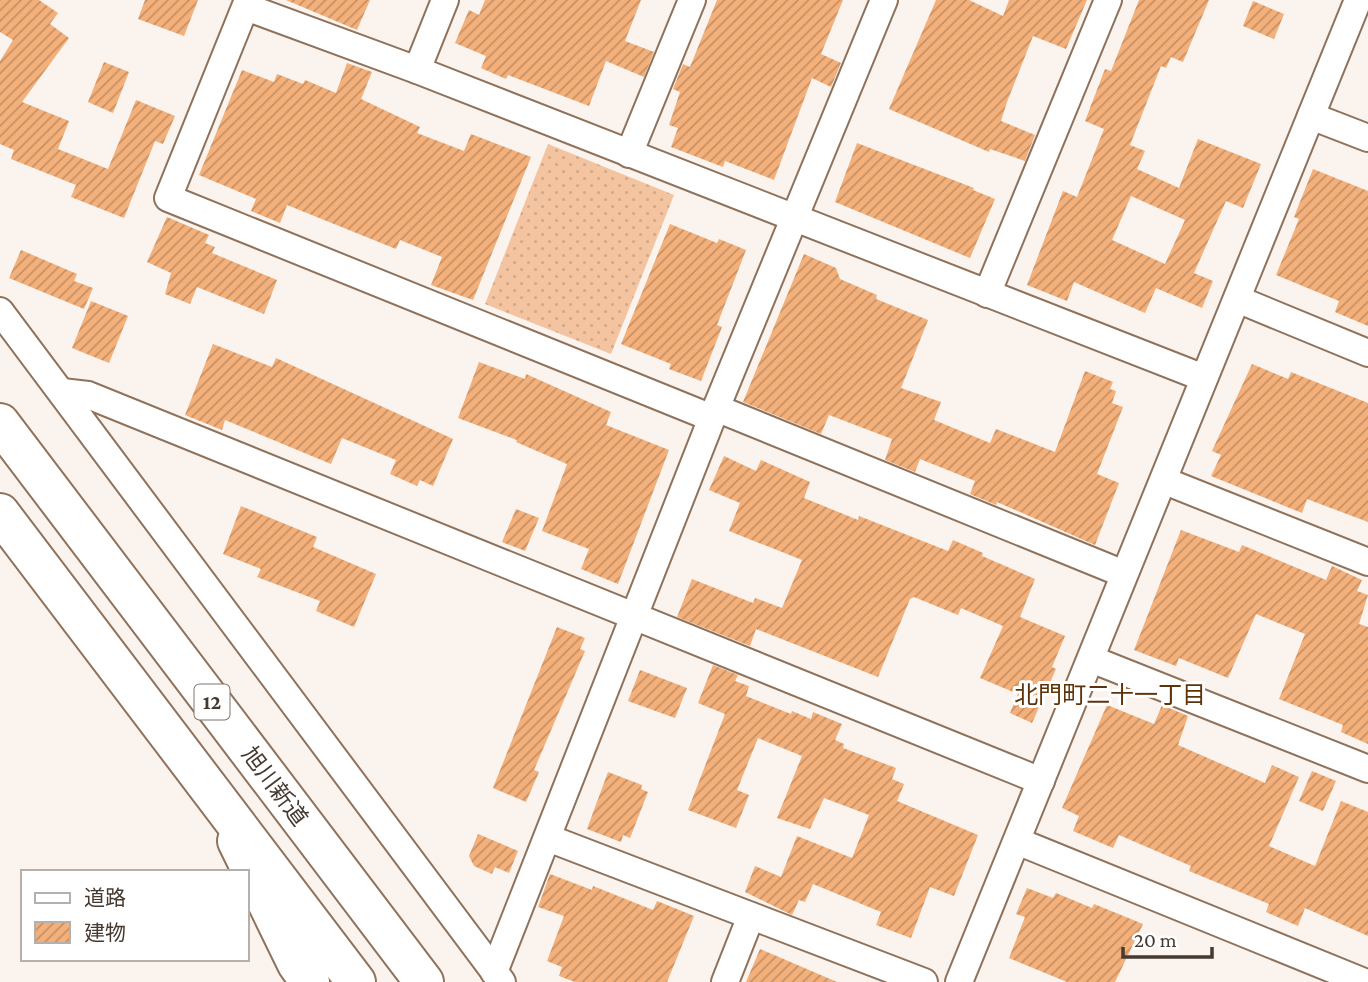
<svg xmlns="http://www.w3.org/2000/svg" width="1368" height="982" viewBox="0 0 1368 982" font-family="'Crimson Pro','Noto Sans JP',serif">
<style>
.grass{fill:url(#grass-dots)}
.building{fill:url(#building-hatch);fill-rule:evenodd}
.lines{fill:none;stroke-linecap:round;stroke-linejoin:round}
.minor-casing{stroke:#8f725b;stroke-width:30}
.primary-casing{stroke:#8f725b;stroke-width:42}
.trunk-casing{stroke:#8f725b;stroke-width:42}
.minor{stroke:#fff;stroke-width:26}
.primary{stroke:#fff;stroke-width:38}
.trunk{stroke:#fff;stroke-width:38}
.labels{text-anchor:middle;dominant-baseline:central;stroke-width:6;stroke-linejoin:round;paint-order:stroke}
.shield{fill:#fff;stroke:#7e756e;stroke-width:2}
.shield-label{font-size:21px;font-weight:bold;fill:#463a30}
.street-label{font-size:23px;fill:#463a30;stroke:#fff}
.neighbourhood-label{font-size:24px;fill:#5d3308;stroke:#fff}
</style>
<defs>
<pattern id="grass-dots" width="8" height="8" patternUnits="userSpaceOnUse" patternTransform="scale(1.75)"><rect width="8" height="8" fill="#f3c49f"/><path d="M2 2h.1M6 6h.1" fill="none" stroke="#d2a989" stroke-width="1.8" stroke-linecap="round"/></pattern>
<pattern id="building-hatch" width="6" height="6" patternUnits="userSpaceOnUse" patternTransform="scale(1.75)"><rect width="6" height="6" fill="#f3b07a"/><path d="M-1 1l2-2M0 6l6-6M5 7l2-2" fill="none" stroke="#c79064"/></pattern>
</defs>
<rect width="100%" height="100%" fill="#faf3ee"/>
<path class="grass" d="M548 144 674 195 611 354 485 304Z"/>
<g class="building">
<path d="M0 0H39L58 13 50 24 69 38 22 102 69 121 58 149 108 169 136 100 175 116 163 144 155 141 124 218 71 197 76 185 11 159 14 150 0 144V61L13 40 0 32Z"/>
<path d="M145 0H198L184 36 138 19Z"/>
<path d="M286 0H370L357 30Z"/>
<path d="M485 0H641L625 41 654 52 644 77 606 61 589 106 508 75 506 79 481 68 486 56 455 43 469 10 479 15Z"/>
<path d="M717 0H843L821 54 841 63 831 87 812 78 774 180 725 161 723 167 671 147 678 128 669 125 680 92 673 89 683 64 690 67Z"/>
<path d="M936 0H969L1003 16 1009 0H1087L1066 49 1033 36 1007 102 1001 121 1035 135 1025 161 990 149 989 152 889 109Z"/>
<path d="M1139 0H1209L1183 62 1171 57 1166 68 1161 66 1130 145 1145 151 1137 169 1179 188 1198 139 1261 164 1243 208 1226 201 1194 273 1213 281 1202 308 1156 288 1145 313 1074 282 1067 301 1027 285 1063 191 1077 197 1104 129 1085 121 1105 69 1111 71ZM1131 196 1185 220 1165 264 1112 240Z"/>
<path d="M1253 1 1284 14 1274 39 1243 26Z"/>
<path d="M104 62 129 72 113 113 88 102Z"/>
<path d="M347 63 372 72 361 99 420 127 417 133 464 151 471 134 531 157 473 300 431 285 442 257 400 240 396 249 287 205 280 223 251 211 256 199 199 175 242 70 274 82 277 74 303 84 305 80 336 93Z"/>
<path d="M857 143 974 188 973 190 995 199 970 258 835 202Z"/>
<path d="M1313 169 1368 191V326L1335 312 1339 301 1276 275 1299 219 1294 217Z"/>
<path d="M167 217 209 235 205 243 215 247 212 253 277 280 264 314 197 287 190 304 165 294 171 273 147 262Z"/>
<path d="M670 224 717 243 719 239 746 250 717 325 722 327 701 381 669 369 671 364 621 344Z"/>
<path d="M21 250 77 274 74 281 93 288 84 309 9 278Z"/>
<path d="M804 254 836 268 840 279 877 295 876 299 928 320 901 388 941 402 934 420 990 443 996 429 1055 452 1085 371 1113 382 1110 389 1116 391 1112 403 1123 407 1097 474 1119 483 1095 545 997 502 996 505 970 494 975 481 920 459 915 472 885 460 892 439 829 415 821 434 743 402Z"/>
<path d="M91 301 128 316 109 363 72 348Z"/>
<path d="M213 344 272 367 276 358 453 439 433 486 420 480 417 486 390 474 396 460 342 438 331 464 225 420 222 430 185 415Z"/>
<path d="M479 362 525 379 526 374 611 412 606 425 669 450 618 584 581 569 589 549 542 531 567 464 516 442 517 440 458 418Z"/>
<path d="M1252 364 1288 379 1291 372 1368 403V522L1307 499 1302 513 1211 476 1221 455 1212 451Z"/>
<path d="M724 456 756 471 761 460 810 482 804 498 858 520 859 516 948 551 953 540 983 553 982 556 1035 579 1020 617 1065 636 1052 667 1056 669 1032 723 1010 713 1018 694 980 678 1003 626 961 608 958 615 914 597 910 599 878 677 756 629 750 646 677 617 692 579 753 603 755 598 782 608 802 560 729 531 740 503 709 490Z"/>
<path d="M241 506 317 537 313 547 376 574 354 627 316 611 320 601 257 577 261 569 223 554Z"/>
<path d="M516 509 539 518 525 551 502 542Z"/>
<path d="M1181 530 1239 552 1242 545 1326 580 1332 566 1362 580 1357 591 1368 595 1359 624 1368 627V744L1341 732 1343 725 1279 699 1305 634 1256 614 1228 678 1179 658 1176 666 1134 650Z"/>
<path d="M557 627 585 638 580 649 585 651 534 770 539 772 526 802 493 788Z"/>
<path d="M713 665 738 675 735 681 749 686 746 696 791 714 792 711 811 719 813 712 842 724 835 740 844 744 843 748 896 768 892 779 904 784 897 801 978 835 954 896 930 887 911 938 876 925 881 912 813 884 805 902 799 900 792 915 745 892 755 866 781 877 797 836 852 858 869 815 824 798 810 829 777 818 802 756 758 738 737 790 749 795 736 828 688 810 725 714 698 703Z"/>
<path d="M640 670 687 688 675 718 628 701Z"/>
<path d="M1107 705 1154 724 1162 705 1188 716 1178 745 1265 783 1272 765 1299 777 1269 846 1315 866 1341 801 1368 812V936L1305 908 1298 926 1266 912 1269 904 1189 871 1191 866 1119 835 1113 848 1073 831 1079 816 1062 808Z"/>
<path d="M1312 771 1336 781 1323 811 1299 801Z"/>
<path d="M608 772 642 785 641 789 648 792 630 838 623 835 621 842 587 829Z"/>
<path d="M478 834 518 851 509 873 495 867 492 874 474 866 469 856Z"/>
<path d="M550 874 592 890 593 886 653 910 657 901 694 916 667 982H575L559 976 562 967 547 961 564 916 538 907Z"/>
<path d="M1027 888 1053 898 1056 893 1092 908 1094 904 1143 924 1115 982H1067L1009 958 1025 917 1016 914Z"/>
<path d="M760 949 837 982H746Z"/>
</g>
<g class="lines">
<g class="minor-casing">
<g id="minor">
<path d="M248 0 168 198 712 418"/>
<path d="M246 7 417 70 1204 378"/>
<path d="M417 70 445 0"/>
<path d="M1311 116 1368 138"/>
<path d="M629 154 692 0"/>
<path d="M987 294 1108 0"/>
<path d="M1237 299 1368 353"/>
<path d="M0 311 502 982"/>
<path d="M62 392 88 395 1041 781"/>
<path d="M716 408 1124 574"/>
<path d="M1165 481 1368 562"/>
<path d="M1091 659 1368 769"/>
<path d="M548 838 924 982"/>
<path d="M1017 841 1364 982"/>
<path d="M494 972 712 418 884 0"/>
<path d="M725 982 751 916"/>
<path d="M959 982 1358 0"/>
</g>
</g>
<g class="primary-casing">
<path id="primary" d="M237 841 297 964 310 982"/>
</g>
<g class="trunk-casing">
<g id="trunk">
<path d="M0 423 424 982"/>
<path d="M0 513 356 982"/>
</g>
</g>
<use href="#minor" class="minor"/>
<use href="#primary" class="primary"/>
<use href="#trunk" class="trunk"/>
</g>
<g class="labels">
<rect class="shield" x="194.5" y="684.5" width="35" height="35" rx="5"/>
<g class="shield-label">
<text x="212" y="702">12</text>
</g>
<g class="street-label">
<text transform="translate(275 786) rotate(53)">旭川新道</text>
</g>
<g class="neighbourhood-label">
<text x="1110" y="694">北門町二十一丁目</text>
</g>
</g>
<rect x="21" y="870" width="228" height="91" fill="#ffffff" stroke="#b5b0ac" stroke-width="2"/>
<rect x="35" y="893" width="35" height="10" fill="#ffffff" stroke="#b5b0ac" stroke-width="2"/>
<text x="84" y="905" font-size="21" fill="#463a30">道路</text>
<rect x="35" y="922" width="35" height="21" fill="url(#building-hatch)" stroke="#b5b0ac" stroke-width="2"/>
<text x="84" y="940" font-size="21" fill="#463a30">建物</text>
<path d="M1123 947v10h89v-10" fill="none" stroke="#463a30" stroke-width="3.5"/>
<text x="1134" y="947" font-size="21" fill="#463a30" stroke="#ffffff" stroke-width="5" paint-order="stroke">20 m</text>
</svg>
